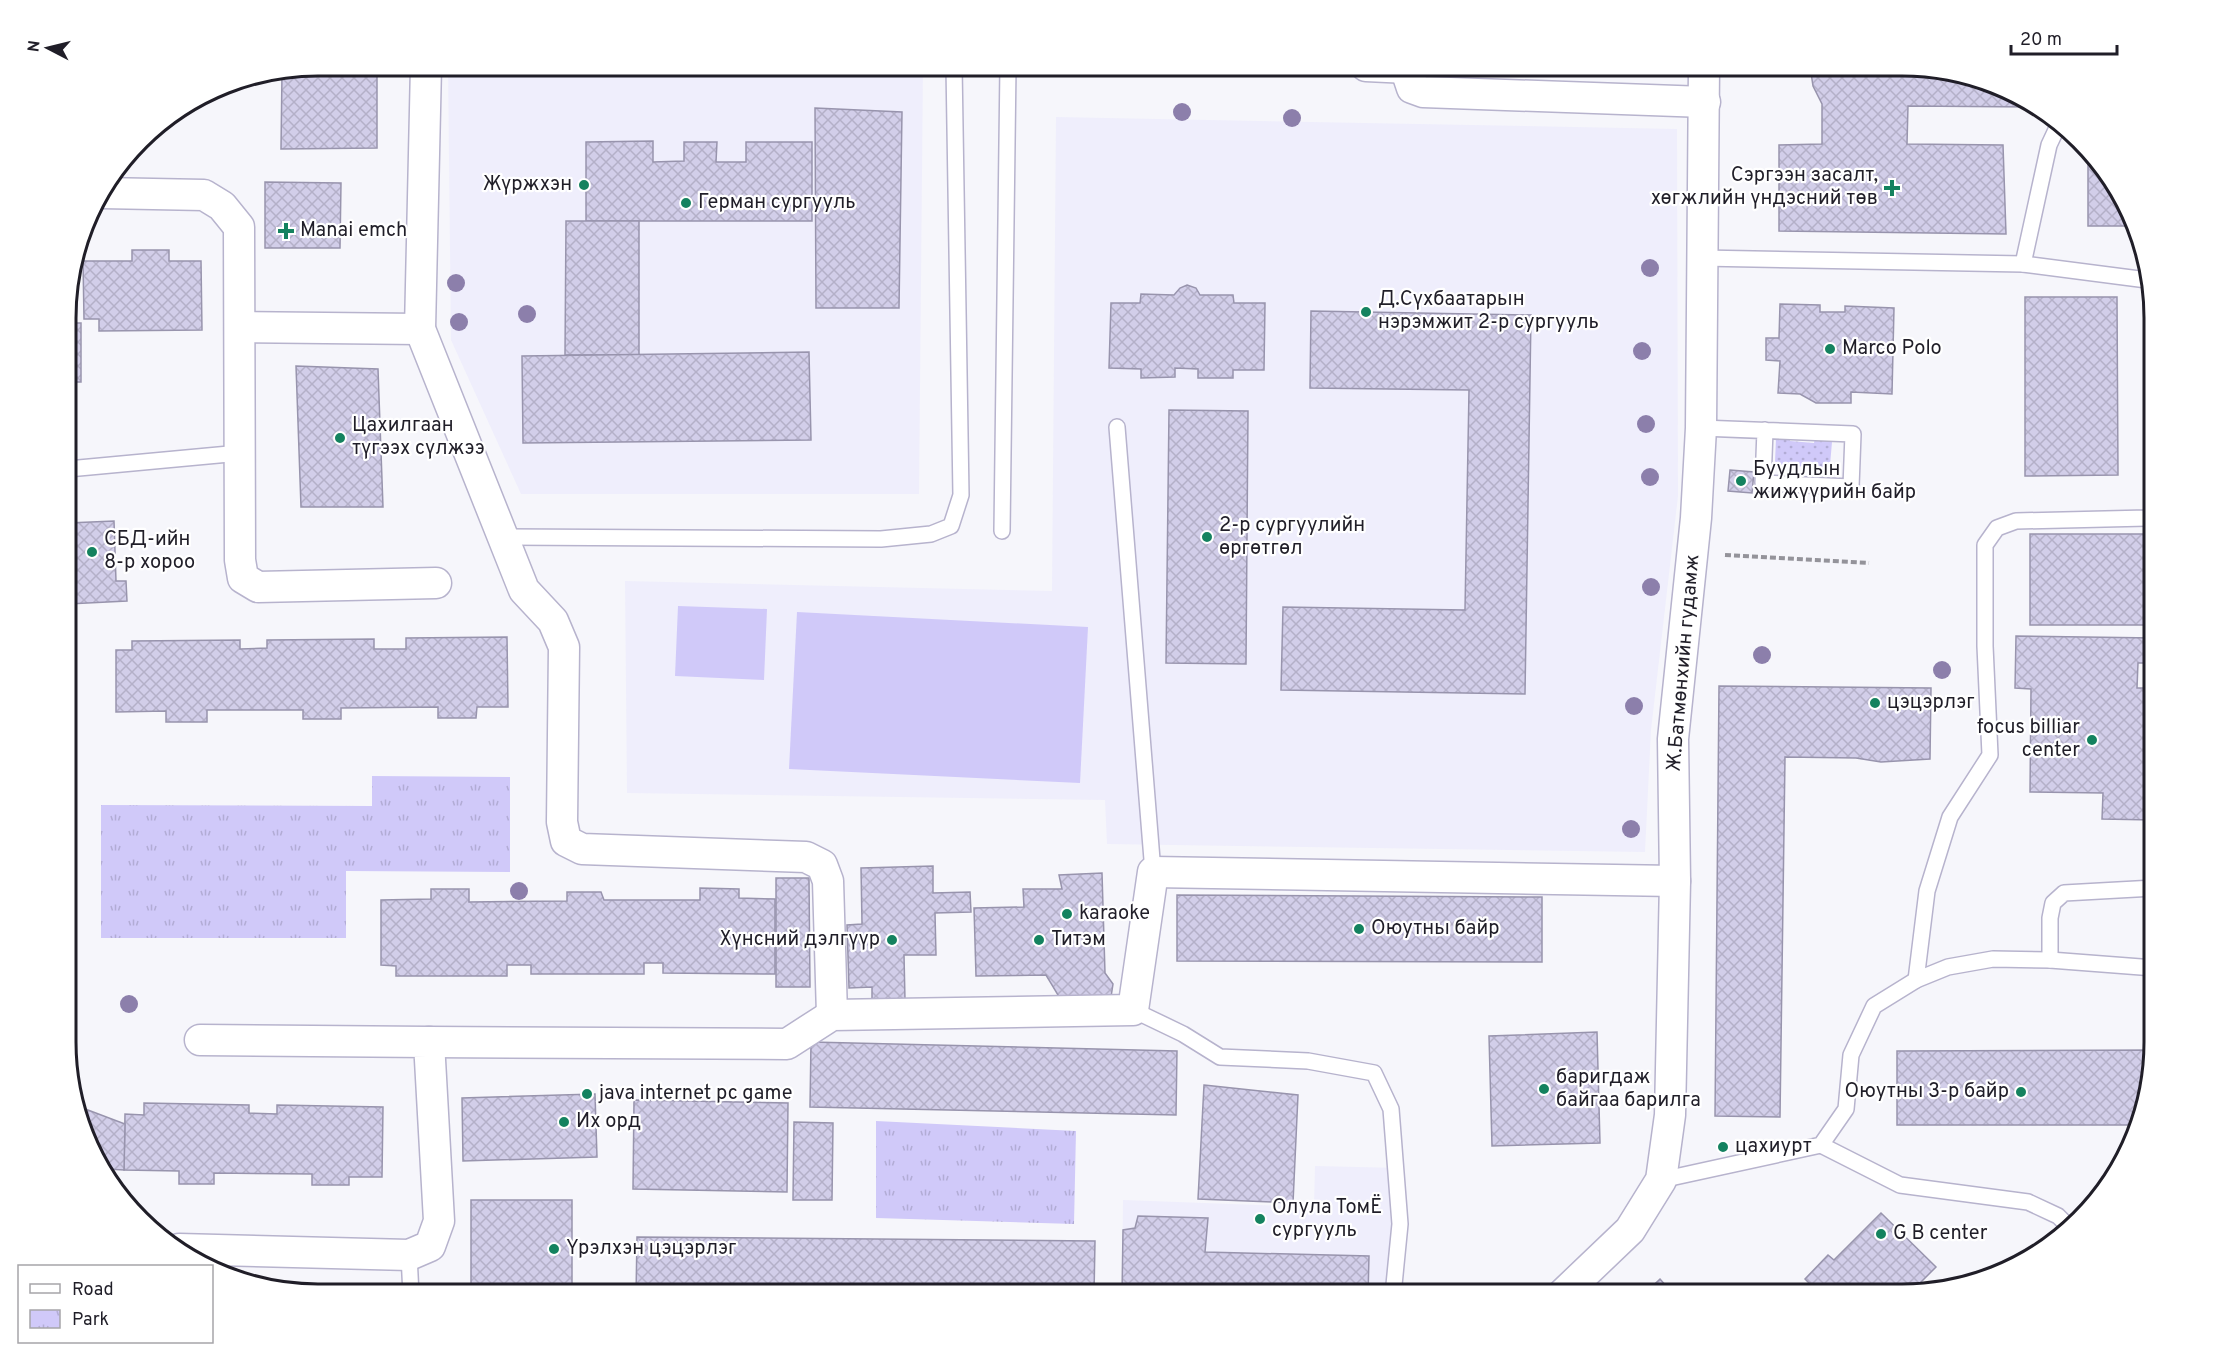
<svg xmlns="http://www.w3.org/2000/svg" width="2221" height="1361" viewBox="0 0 2221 1361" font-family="Overpass,sans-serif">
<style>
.built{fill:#efeefc}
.grass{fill:url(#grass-dots)}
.park{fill:url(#park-tufts)}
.pitch{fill:#d0c9f9}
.building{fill:url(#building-cross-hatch);stroke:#9894ad;stroke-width:1.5}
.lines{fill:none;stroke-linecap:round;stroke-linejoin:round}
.service-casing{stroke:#b7b3cd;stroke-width:18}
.minor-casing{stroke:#b7b3cd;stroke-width:33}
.path{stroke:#94939a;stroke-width:4;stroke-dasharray:6 3;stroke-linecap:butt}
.service{stroke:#fff;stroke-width:15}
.minor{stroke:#fff;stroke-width:30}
.tree{fill:#8c7fab}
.poi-dot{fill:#14825f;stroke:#fff;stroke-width:2}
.labels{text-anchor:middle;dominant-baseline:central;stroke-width:4.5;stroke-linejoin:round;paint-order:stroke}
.poi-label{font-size:20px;fill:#201e28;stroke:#fff;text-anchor:start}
.street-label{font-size:20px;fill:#201e28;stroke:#fff}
.rim{fill:none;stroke:#201e28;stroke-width:3}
</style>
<defs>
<pattern id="grass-dots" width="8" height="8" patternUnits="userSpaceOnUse" patternTransform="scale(1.5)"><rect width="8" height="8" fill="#d0c9f9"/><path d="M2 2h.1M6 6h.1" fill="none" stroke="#b2acd5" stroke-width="1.8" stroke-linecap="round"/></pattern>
<pattern id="park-tufts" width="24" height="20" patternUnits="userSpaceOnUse" patternTransform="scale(1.5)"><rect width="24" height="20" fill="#d0c9f9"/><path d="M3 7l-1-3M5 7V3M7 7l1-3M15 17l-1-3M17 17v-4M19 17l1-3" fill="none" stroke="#b2acd5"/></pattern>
<pattern id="building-cross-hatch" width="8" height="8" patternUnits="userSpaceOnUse" patternTransform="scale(1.5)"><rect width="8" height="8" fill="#d2cee9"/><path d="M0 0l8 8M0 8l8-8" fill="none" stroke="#b4b0c8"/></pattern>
</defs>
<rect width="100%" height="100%" fill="#f6f6fb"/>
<g class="built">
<path d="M448 66H923L919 494H521L451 340Z"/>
<path d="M1056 117 1677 129 1678 496 1651 730 1645 852 1107 844 1105 800 627 793 625 581 1052 591Z"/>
<path d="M1315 1166 1400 1168 1394 1295H1122L1123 1200 1314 1207Z"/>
</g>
<path class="grass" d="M1790 436V441L1814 443 1815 437 1827 438 1832 442 1830 465 1826 468 1777 465 1775 462 1776 438Z"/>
<g class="park">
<path d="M372 776 510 777V872L346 871V938H101V805L372 806Z"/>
<path d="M876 1121 1076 1131 1074 1224 876 1218Z"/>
</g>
<g class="pitch">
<path d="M678 606 767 609 764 680 675 676Z"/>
<path d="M797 612 1088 627 1080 783 789 769Z"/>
</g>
<g class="building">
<path d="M318 66H377V148L281 149 282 73Z"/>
<path d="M1810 66H1903L1968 75 2029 100 2038 107 1908 106 1907 144 2003 145 2006 234 1779 231V145L1822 144V104L1813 86Z"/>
<path d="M815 108 902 112 899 308H816Z"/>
<path d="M653 141V162L684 161V142H717L716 162H746V142H812V221H586V142Z"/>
<path d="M2088 149 2121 192 2131 226H2088Z"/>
<path d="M265 182 341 183 340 248H265Z"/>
<path d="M566 221H639V355H565Z"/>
<path d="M132 250H169V261H201L202 330 99 331V319H84L83 261H132Z"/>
<path d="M1187 285 1196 288 1200 295H1233L1234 303H1265L1264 370H1233V378H1198V369L1175 368V377L1141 378V369L1109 368 1111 303H1140L1141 294 1174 295 1180 288Z"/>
<path d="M2025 297H2117L2118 475 2025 476Z"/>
<path d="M1780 304 1820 305V312H1845V306L1894 308 1892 394 1851 392V403H1816L1800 394 1778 393 1780 361 1766 360V338H1779Z"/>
<path d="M1311 311 1531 315 1525 694 1281 690 1283 607 1465 610 1469 390 1310 388Z"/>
<rect x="68" y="323" width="13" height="59"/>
<path d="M809 352 811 440 523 443 522 356Z"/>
<path d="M296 366 378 369 383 507H301Z"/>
<path d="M1169 410 1248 411 1246 664 1166 663Z"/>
<path d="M1730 470 1754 472 1752 493 1728 491Z"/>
<path d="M114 521 116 581H126L127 601 68 604V523Z"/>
<rect x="2030" y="534" width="124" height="91"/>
<path d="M2016 636 2154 638V663H2138L2137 688H2154L2153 820 2102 819 2103 793 2030 792 2031 689 2015 688Z"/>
<path d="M507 637 508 707H477L476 718H438V707L341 708V719H303V710H207V722H166V711L116 712V650H132V641L240 640V649L267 648V640L374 639V649H406V638Z"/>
<path d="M1719 686 1931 688 1930 759 1881 762 1856 758 1785 757 1780 1117 1715 1116Z"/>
<path d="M933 866V893L970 892 971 912 935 913 936 955H904L905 1000 872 1002V987L849 988 847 925 862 924 861 868Z"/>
<path d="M1102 873 1105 973 1113 984 1111 997 1064 1005 1046 975 976 976 974 908 1024 907 1023 889H1062L1059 875Z"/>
<path d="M776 878H809L810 987H776Z"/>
<path d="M700 888 739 889V898L775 899V974L663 973V963H644V974H531V965H507V976H396V966L381 965V900L431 899V889H469V902L567 901V892H601L604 900H700Z"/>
<path d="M1177 895 1542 897V962L1177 961Z"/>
<path d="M1597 1032 1600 1143 1492 1146 1489 1036Z"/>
<path d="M811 1042 1177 1051 1176 1115 810 1107Z"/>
<path d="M2154 1050V1059L2134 1125H1897V1051Z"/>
<path d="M1204 1085 1298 1095 1293 1203 1198 1199Z"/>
<path d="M595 1094 597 1157 463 1161 462 1098Z"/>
<path d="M634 1100 788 1103 787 1192 633 1189Z"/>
<path d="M144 1103 249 1105V1113L277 1114V1105L383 1107 382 1177H349V1185H312V1174L214 1173V1184H179V1171L124 1170 125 1114 144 1115Z"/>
<path d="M80 1107 125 1124 124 1170 106 1169 104 1172Z"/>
<path d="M794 1122 833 1123 832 1200H793Z"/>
<rect x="471" y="1200" width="101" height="95"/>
<path d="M1881 1213 1936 1267 1909 1294 1821 1295 1805 1279 1828 1255 1834 1260Z"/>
<path d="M1138 1216 1208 1218 1205 1252 1369 1256 1368 1295H1122L1123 1230 1135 1228Z"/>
<path d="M637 1237 1095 1241 1094 1295H636Z"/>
<path d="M1660 1279 1674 1295H1643Z"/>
</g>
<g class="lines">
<g class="service-casing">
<g id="service">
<path d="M1701 258 2023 264 2147 280 2148 281"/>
<path d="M2023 264 2049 145 2056 130 2063 126"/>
<path d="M1117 427 1153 872"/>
<path d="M1701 428 1853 434 1851 487 1763 483 1765 430"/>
<path d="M68 469 240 453"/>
<path d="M1002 531 1008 66"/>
<path d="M503 537 881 539 931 534 951 526 961 495 954 66"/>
<path d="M2050 960V918L2053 903 2064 893 2154 888"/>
<path d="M1916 980 1927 891 1950 817 1990 755 1985 646V545L1997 528 2016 521 2147 518 2154 516"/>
<path d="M1133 1010 1183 1034 1220 1057 1308 1061 1374 1073 1391 1109 1400 1224 1393 1295"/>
<path d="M1821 1145 1900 1185 2028 1202 2058 1216 2071 1229"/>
<path d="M1661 1180 1821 1145 1846 1109 1851 1055 1874 1006 1916 980 1948 967 1993 959 2050 960 2154 968"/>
<path d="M409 1255 411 1295"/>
</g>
</g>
<g class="minor-casing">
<g id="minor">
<path d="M426 66 420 329 524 590 553 621 564 647 562 822 566 841 582 849 806 857 822 865 828 881 832 1015"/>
<path d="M1366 66 1408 68"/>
<path d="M1408 66V76L1412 88 1423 92 1705 102"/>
<path d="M102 193 204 195 222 206 239 227 240 560 243 578 258 587 436 583"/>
<path d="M240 327 420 329"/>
<path d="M429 1042 787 1044 832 1015 1133 1010 1153 872 1675 881"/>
<path d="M179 1249 409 1255 430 1246 439 1221 429 1042 200 1040"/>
<path d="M1562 1295 1630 1230 1661 1180 1670 1115 1675 881 1673 739 1696 518 1701 428 1704 66"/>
</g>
</g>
<path class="path" d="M1725 555 1869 563"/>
<use href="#service" class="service"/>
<use href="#minor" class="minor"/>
</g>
<g class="tree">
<circle cx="1182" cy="112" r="9"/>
<circle cx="1292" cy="118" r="9"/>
<circle cx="1650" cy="268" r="9"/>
<circle cx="456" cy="283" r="9"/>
<circle cx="527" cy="314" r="9"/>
<circle cx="459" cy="322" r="9"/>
<circle cx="1642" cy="351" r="9"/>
<circle cx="1646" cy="424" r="9"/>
<circle cx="1650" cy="477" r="9"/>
<circle cx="1651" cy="587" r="9"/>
<circle cx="1762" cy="655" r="9"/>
<circle cx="1942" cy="670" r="9"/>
<circle cx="1634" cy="706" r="9"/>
<circle cx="1631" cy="829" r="9"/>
<circle cx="519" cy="891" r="9"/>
<circle cx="129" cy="1004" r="9"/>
</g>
<g class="poi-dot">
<circle cx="584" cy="185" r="6"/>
<path d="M1889 179h6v6h6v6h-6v6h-6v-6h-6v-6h6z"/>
<circle cx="686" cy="203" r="6"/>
<path d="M283 222h6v6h6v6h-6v6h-6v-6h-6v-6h6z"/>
<circle cx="1366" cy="312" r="6"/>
<circle cx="1830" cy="349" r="6"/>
<circle cx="340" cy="438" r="6"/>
<circle cx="1741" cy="481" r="6"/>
<circle cx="1207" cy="537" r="6"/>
<circle cx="92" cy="552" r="6"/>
<circle cx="1875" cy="703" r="6"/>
<circle cx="2092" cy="740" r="6"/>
<circle cx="1067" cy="914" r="6"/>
<circle cx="1359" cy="929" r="6"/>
<circle cx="892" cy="940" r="6"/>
<circle cx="1039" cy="940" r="6"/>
<circle cx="1544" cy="1089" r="6"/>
<circle cx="2021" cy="1092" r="6"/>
<circle cx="587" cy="1094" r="6"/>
<circle cx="564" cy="1122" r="6"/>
<circle cx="1723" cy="1147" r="6"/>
<circle cx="1260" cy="1219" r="6"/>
<circle cx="1881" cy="1234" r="6"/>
<circle cx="554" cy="1249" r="6"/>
</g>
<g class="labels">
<g class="poi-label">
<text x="1878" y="176" text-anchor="end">Сэргээн засалт,<tspan x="1878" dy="23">хөгжлийн үндэсний төв</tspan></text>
<text x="572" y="185" text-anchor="end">Жүржхэн</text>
<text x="698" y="203">Герман сургууль</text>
<text x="300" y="231">Manai emch</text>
<text x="1378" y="300">Д.Сүхбаатарын<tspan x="1378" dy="23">нэрэмжит 2-р сургууль</tspan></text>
<text x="1842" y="349">Marco Polo</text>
<text x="352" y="426">Цахилгаан<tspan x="352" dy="23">түгээх сүлжээ</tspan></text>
<text x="1753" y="470">Буудлын<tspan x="1753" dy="23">жижүүрийн байр</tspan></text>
<text x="1219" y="526">2-р сургуулийн<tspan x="1219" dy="23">өргөтгөл</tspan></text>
<text x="104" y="540">СБД-ийн<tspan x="104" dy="23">8-р хороо</tspan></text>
<text x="1887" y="703">цэцэрлэг</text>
<text x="2080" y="728" text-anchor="end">focus billiar<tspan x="2080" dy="23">center</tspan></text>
<text x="1079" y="914">karaoke</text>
<text x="1371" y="929">Оюутны байр</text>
<text x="880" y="940" text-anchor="end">Хүнсний дэлгүүр</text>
<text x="1051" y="940">Титэм</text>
<text x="1556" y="1078">баригдаж<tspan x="1556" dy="23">байгаа барилга</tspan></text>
<text x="2009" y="1092" text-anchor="end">Оюутны 3-р байр</text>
<text x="599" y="1094">java internet pc game</text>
<text x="576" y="1122">Их орд</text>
<text x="1735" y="1147">цахиурт</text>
<text x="1272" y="1208">Олула ТомЁ<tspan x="1272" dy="23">сургууль</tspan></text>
<text x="1893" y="1234">G B center</text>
<text x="566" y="1249">Үрэлхэн цэцэрлэг</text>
</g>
<g class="street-label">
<text transform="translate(1684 663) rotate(-85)">Ж.Батмөнхийн гудамж</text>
</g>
</g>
<path d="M0 0H2221V1361H0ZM318 76H1902A242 242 0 0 1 2144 318V1042A242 242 0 0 1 1902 1284H318A242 242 0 0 1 76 1042V318A242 242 0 0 1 318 76Z" fill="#fff" fill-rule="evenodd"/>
<path class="rim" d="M318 76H1902A242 242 0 0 1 2144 318V1042A242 242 0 0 1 1902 1284H318A242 242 0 0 1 76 1042V318A242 242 0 0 1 318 76Z"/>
<rect x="18" y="1265" width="195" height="78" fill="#ffffff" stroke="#a6a5a9" stroke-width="1.5"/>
<rect x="30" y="1284" width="30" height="9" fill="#ffffff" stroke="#a6a5a9" stroke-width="1.5"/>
<text x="72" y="1295" font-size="18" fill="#201e28">Road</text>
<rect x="30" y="1310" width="30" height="18" fill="url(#park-tufts)" stroke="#a6a5a9" stroke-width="1.5"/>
<text x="72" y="1325" font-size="18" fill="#201e28">Park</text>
<g transform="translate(48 48) rotate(277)" stroke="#ffffff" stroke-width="4.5" paint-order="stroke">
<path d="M0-4.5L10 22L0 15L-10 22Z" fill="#201e28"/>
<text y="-9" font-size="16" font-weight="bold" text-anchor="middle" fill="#201e28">N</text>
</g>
<path d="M2011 45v9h106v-9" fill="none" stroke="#201e28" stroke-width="3"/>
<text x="2020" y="45" font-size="18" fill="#201e28" stroke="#ffffff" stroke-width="4.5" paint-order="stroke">20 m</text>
</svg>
